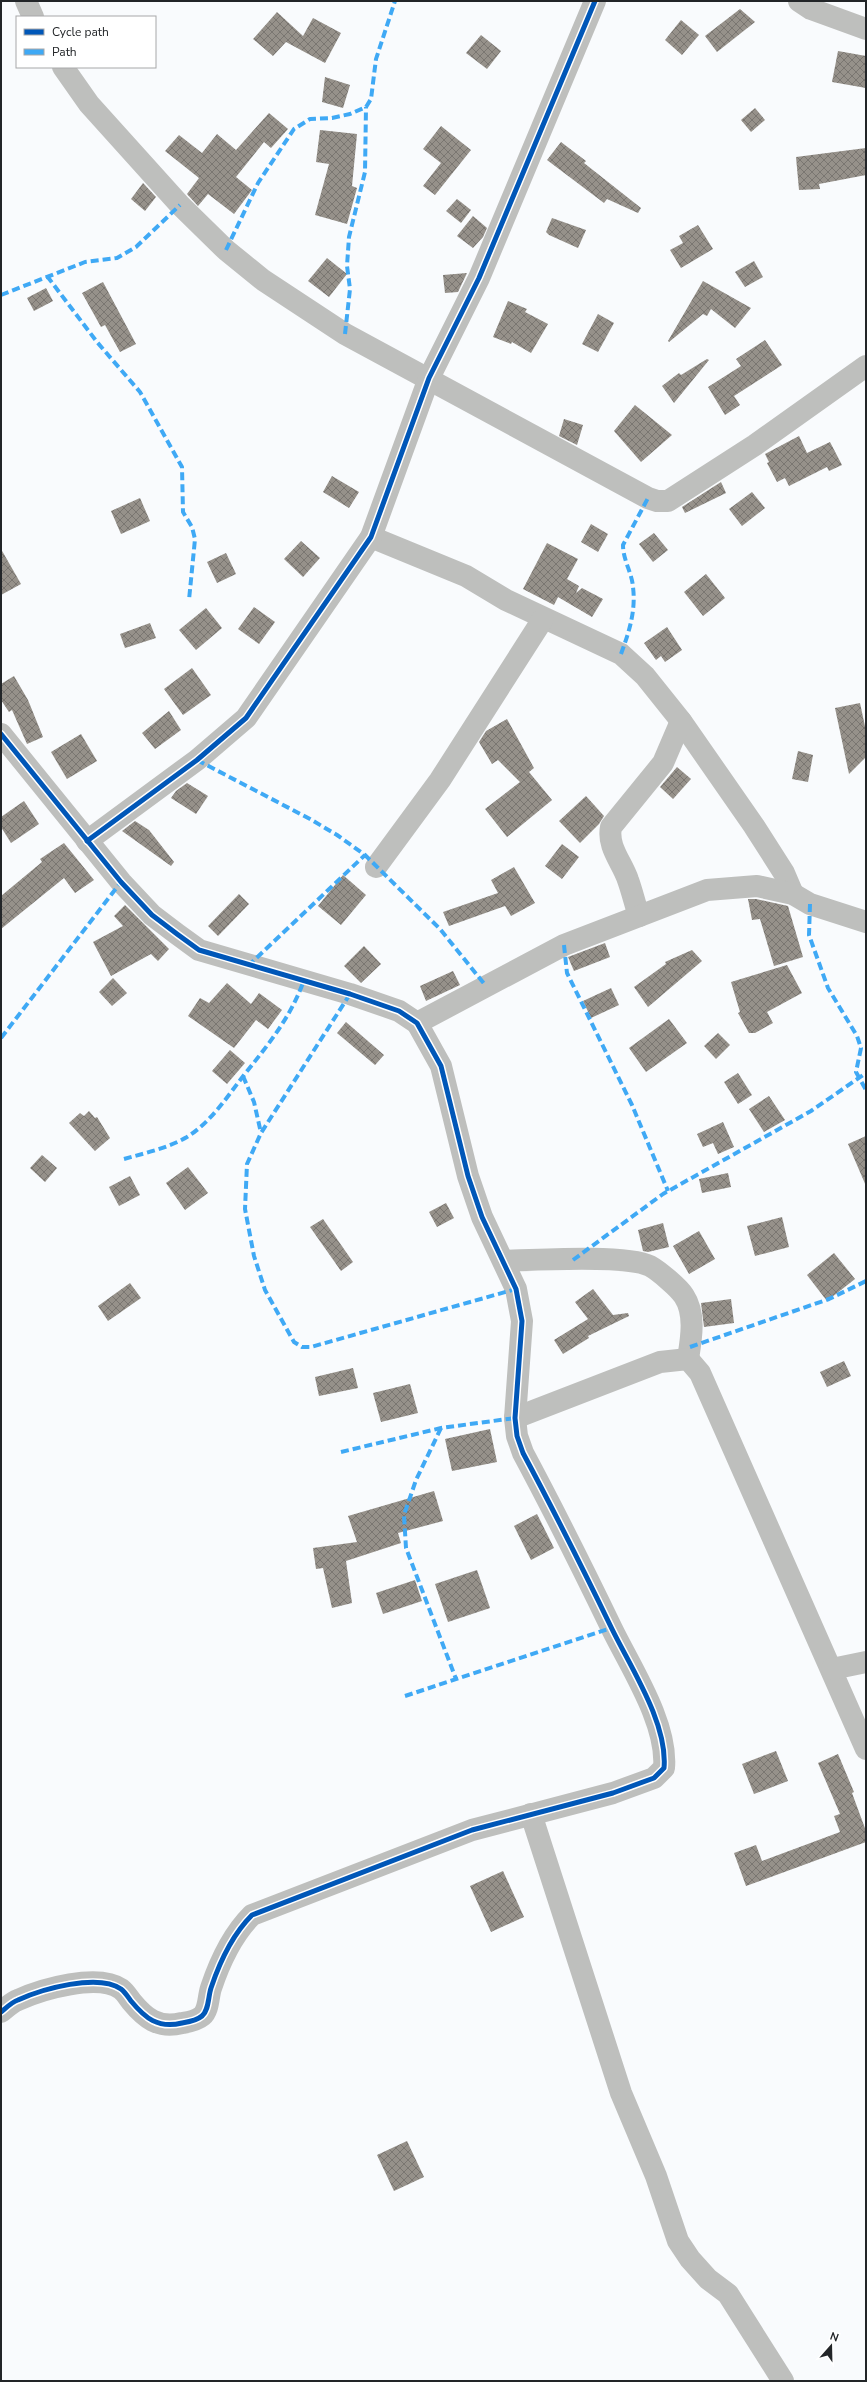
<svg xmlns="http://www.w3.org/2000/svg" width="867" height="2382" viewBox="0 0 867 2382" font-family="'Nunito Sans',sans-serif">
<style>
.building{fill:url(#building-cross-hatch)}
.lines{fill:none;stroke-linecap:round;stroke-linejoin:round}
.minor{stroke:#bebfbd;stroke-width:22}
.quiet{stroke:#3fa9f5;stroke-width:4;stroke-dasharray:8 4;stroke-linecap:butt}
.cycleway-casing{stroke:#fff;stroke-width:8}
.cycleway{stroke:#0057b8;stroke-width:5}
</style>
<defs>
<pattern id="building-cross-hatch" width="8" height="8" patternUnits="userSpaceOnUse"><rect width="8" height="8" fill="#96918a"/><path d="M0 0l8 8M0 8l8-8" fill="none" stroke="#7a7671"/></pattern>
</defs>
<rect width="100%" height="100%" fill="#f9fbfd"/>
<g class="building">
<path d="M740 9 755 22 717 52 705 36Z"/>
<path d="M277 12 303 36 313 18 341 33 325 63 286 42 273 56 253 39Z"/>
<path d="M681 20 699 35 682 55 665 40Z"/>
<path d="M481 35 501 51 487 69 466 53Z"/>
<path d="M838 51 866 56V88L832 82Z"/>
<path d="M325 77 350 85 343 108 322 102Z"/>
<path d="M755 108 765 120 751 132 741 120Z"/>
<path d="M269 113 288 129 271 148 264 142 236 177 252 190 234 214 208 194 198 206 187 194 199 178 165 151 179 135 202 153 217 134 236 150Z"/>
<path d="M441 126 471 150 435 195 423 186 441 163 423 149Z"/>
<path d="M320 130 357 134 352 186 357 188 347 224 315 215 329 164 316 162Z"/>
<path d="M561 142 586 161 584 163 641 208 638 213 607 199 604 203 547 160Z"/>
<path d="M866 148V175L819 184 820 189 799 190 796 157Z"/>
<path d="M143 183 156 197 145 211 131 199Z"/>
<path d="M457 199 471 210 461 223 446 211Z"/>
<path d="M473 216 487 228 483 237 473 248 457 236Z"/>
<path d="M552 218 586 230 578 248 549 235 546 232Z"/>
<path d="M698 225 713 249 681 268 670 250 683 243 679 236Z"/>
<path d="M327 258 347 274 329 297 308 281Z"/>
<path d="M754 261 763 277 745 287 735 272Z"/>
<path d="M467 273 458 292 445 293 443 275Z"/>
<path d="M703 281 751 308 735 328 711 309 707 316 703 314 669 342 668 341Z"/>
<path d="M103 282 136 344 120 352 105 325 101 327 82 293Z"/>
<path d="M46 288 53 301 34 311 27 298Z"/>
<path d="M508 301 527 309 525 312 548 324 531 353 512 342 511 344 493 337Z"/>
<path d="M598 314 614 323 598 352 582 344Z"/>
<path d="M765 340 782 365 734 396 740 405 725 415 708 387 741 366 736 359Z"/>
<path d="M707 359 709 360 674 403 662 386 679 373 681 375Z"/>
<path d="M635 405 672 435 641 462 614 431Z"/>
<path d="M564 419 583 425 577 445 559 436Z"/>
<path d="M799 436 807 453 830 442 842 465 829 471 827 467 789 486 785 478 777 482 767 463 769 462 765 454Z"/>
<path d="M332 476 359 492 349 508 323 492Z"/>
<path d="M721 482 726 493 685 513 682 507Z"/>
<path d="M752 492 765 508 742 526 729 509Z"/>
<path d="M140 498 150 521 121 534 111 511Z"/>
<path d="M591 524 608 534 598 552 581 542Z"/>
<path d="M654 533 668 550 653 562 639 544Z"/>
<path d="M301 541 320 558 303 577 284 559Z"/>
<path d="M547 543 578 559 567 579 579 586 576 593 582 588 603 599 592 617 558 597 554 605 523 589Z"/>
<path d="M1 549 21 584 1 595Z"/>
<path d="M226 553 236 574 217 583 207 562Z"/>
<path d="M706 574 725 598 703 616 684 592Z"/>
<path d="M254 607 275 622 259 644 238 629Z"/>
<path d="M206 608 222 628 196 650 179 630Z"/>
<path d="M150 623 156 638 125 648 120 634Z"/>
<path d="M667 627 682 650 665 662 661 656 656 660 644 643Z"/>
<path d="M192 668 211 695 183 715 164 689Z"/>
<path d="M14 676 28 700 43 737 27 744 12 710 9 712 1 700V684Z"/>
<path d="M860 703 866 731V757L849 774 835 708Z"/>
<path d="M169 711 181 730 155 749 142 733Z"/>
<path d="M507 719 534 768 529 772 552 800 507 837 485 809 520 782 498 760 492 764 479 742 486 731Z"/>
<path d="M81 734 97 761 67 779 51 752Z"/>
<path d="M798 751 813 755 808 782 792 779Z"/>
<path d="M677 767 691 779 673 799 660 787Z"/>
<path d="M187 783 208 796 196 814 171 798 176 791Z"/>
<path d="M586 796 604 816 599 824 580 843 559 821Z"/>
<path d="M24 801 39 824 11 843 1 827V817Z"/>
<path d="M135 821 149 830 174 862 171 866 122 831Z"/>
<path d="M64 843 94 880 75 893 64 878 1 929V896L42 862 40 859Z"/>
<path d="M562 844 579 857 562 879 545 866Z"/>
<path d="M514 867 535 903 511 916 505 906 449 926 443 912 498 893 491 880Z"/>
<path d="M343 875 366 895 341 925 318 906Z"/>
<path d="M239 894 249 904 218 936 208 926Z"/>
<path d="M748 899H756L788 906 803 957 774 966 760 919 752 920Z"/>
<path d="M125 905 169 949 158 961 151 954 111 976 93 942 123 926 114 916Z"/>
<path d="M605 943 610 957 574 971 568 957Z"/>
<path d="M364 946 381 964 361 983 344 966Z"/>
<path d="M692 950 702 961 648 1007 634 987 666 964 665 962Z"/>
<path d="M787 965 802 993 767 1012 773 1023 755 1033H749L738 1013 740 1012 731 982Z"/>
<path d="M453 971 460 985 426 1001 420 986Z"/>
<path d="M113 978 127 993 112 1006 99 992Z"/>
<path d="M227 983 251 1004 259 993 282 1010 268 1029 256 1020 234 1048 188 1016 200 998 209 1003Z"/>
<path d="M611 988 619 1005 591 1018 583 1001Z"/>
<path d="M669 1019 687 1043 646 1072 629 1048Z"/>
<path d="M346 1022 384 1055 375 1065 337 1033Z"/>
<path d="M718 1033 730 1045 716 1059 704 1046Z"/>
<path d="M230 1050 245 1063 227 1084 212 1071Z"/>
<path d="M738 1073 752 1095 738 1104 724 1082Z"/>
<path d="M769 1096 785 1120 764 1132 749 1109Z"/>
<path d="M89 1111 95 1118 97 1117 110 1138 95 1151 69 1123 80 1113 84 1116Z"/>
<path d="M723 1122 734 1147 718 1154 713 1143 703 1147 697 1134Z"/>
<path d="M866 1136V1186L848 1144Z"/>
<path d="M42 1155 57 1168 45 1182 30 1168Z"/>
<path d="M188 1167 208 1193 185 1210 166 1183Z"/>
<path d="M728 1173 731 1187 702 1193 699 1179Z"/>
<path d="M130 1176 140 1195 119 1206 109 1187Z"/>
<path d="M446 1203 454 1218 437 1227 429 1212Z"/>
<path d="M782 1217 789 1247 755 1256 747 1226Z"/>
<path d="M323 1219 353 1262 341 1271 310 1227Z"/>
<path d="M663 1223 669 1247 648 1252 643 1251 638 1230Z"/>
<path d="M699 1231 715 1259 689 1274 673 1246Z"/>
<path d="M834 1253 855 1279 827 1301 807 1275Z"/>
<path d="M130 1283 141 1298 108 1321 98 1306Z"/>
<path d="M593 1289 613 1315 628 1313 629 1316 588 1336 589 1338 563 1354 554 1340 588 1319 575 1302Z"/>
<path d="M731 1299 734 1323 704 1327 701 1303Z"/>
<path d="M844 1361 851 1376 827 1387 820 1372Z"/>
<path d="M353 1368 358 1388 319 1396 315 1377Z"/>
<path d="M410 1384 418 1413 381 1422 373 1393Z"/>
<path d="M490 1429 497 1462 452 1471 445 1439Z"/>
<path d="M434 1491 443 1521 398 1533 401 1543 346 1561 352 1603 332 1608 323 1568 316 1569 313 1548 357 1542 348 1516Z"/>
<path d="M537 1514 554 1548 531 1560 514 1526Z"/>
<path d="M477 1570 490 1608 448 1622 435 1584Z"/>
<path d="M415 1580 422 1601 383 1614 376 1593Z"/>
<path d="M776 1751 788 1781 754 1794 742 1764Z"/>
<path d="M838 1754 854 1792 852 1793 866 1831V1842L746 1886 734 1853 756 1845 762 1861 840 1832 834 1816 840 1814 818 1763Z"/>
<path d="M503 1871 524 1917 491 1932 470 1886Z"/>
<path d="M407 2141 424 2177 394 2191 377 2155Z"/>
</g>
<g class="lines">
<g class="minor">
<path d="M26 1 33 17"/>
<path d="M799 1 811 9 866 29"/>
<path d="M63 67 89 104 180 205 226 250 263 280 345 334 648 498 657 501H668L755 445 866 366"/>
<path d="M371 537 466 576 506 600 621 654 645 676 681 721 754 826 784 873 793 894"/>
<path d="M1 734 121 882 152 915 177 934 199 950 350 994 399 1011 417 1023 441 1066 468 1176 482 1217 516 1289 522 1321 515 1418 517 1436 523 1453C554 1511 583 1569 612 1629 631 1668 668 1724 664 1768L654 1778 613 1793 472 1830 252 1915C232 1935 220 1961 211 1988 208 1997 209 2010 202 2016 196 2021 188 2022 182 2023 158 2029 145 2018 131 2001 128 1997 125 1992 121 1989 98 1973 42 1989 18 2000 12 2002 6 2008 1 2012"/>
<path d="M87 841 197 760 246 718 371 537 429 378 479 278 595 1"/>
<path d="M376 867 440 780 543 619"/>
<path d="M639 916C635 904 632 891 628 880 622 862 607 847 611 827L663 763 681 721"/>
<path d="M417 1023 564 945 707 890 757 886 793 894 810 904 866 922"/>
<path d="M504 1261C535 1260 626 1254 650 1266 659 1271 679 1288 684 1296 696 1314 691 1340 688 1359"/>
<path d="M515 1418 660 1362 688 1359 700 1373 866 1749"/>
<path d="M832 1669 866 1662"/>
<path d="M531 1814 621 2093 656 2176 678 2241 690 2259 708 2279 728 2294 783 2381"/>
</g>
<g class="quiet">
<path d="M226 250 258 183 294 129 310 119 332 118 350 114 366 107 371 99 376 59 395 1"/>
<path d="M47 276 97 342 140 392 182 467 183 512 192 527 195 539 189 600"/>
<path d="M1 295 85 262 117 258 136 247 180 205"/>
<path d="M345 334 350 289 347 266 349 237 365 172 366 107"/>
<path d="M621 654C629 632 636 611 633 587 632 573 623 560 623 545L648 498"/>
<path d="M197 760 310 819 337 835 365 855 440 929 486 986"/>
<path d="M810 904 809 935 828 988 857 1036 861 1048 856 1072 866 1090"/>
<path d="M564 945 567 973 632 1105 668 1191"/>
<path d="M248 966 365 855"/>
<path d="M350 994 261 1133 247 1164 245 1209 254 1256 265 1290 294 1342 302 1347H311L516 1289"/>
<path d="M1 1038 121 882"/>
<path d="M243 1076 254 1102 261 1133"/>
<path d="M124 1159C145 1153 168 1148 187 1137 211 1122 227 1097 244 1075 268 1045 291 1017 304 980"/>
<path d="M573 1260 663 1194 811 1111 866 1073"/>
<path d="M690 1347 829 1299 866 1281"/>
<path d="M441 1428 416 1480 404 1515 406 1548 456 1679"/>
<path d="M341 1452 441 1428 515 1418"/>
<path d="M405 1696 611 1628"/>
</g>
<g class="cycleway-casing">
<g id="cycleway">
<path d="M1 734 121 882 152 915 177 934 199 950 350 994 399 1011 417 1023 441 1066 468 1176 482 1217 516 1289 522 1321 515 1418 517 1436 523 1453C554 1511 583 1569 612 1629 631 1668 668 1724 664 1768L654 1778 613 1793 472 1830 252 1915C232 1935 220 1961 211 1988 208 1997 209 2010 202 2016 196 2021 188 2022 182 2023 158 2029 145 2018 131 2001 128 1997 125 1992 121 1989 98 1973 42 1989 18 2000 12 2002 6 2008 1 2012"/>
<path d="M87 841 197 760 246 718 371 537 429 378 479 278 595 1"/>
</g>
</g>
<use href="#cycleway" class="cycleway"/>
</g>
<rect width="867" height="2382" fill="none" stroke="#222528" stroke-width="4"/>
<rect x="16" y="16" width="140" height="52" fill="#ffffff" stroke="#a7a8a9"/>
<rect x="24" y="29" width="20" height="6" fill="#0057b8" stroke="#a7a8a9"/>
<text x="52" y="36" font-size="12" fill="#222528">Cycle path</text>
<rect x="24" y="49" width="20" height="6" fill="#3fa9f5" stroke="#a7a8a9"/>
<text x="52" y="56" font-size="12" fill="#222528">Path</text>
<g transform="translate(831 2346) rotate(20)" stroke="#ffffff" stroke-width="3" paint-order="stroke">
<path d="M0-3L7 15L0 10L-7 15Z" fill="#222528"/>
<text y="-6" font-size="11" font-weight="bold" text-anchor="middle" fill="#222528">N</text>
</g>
</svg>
